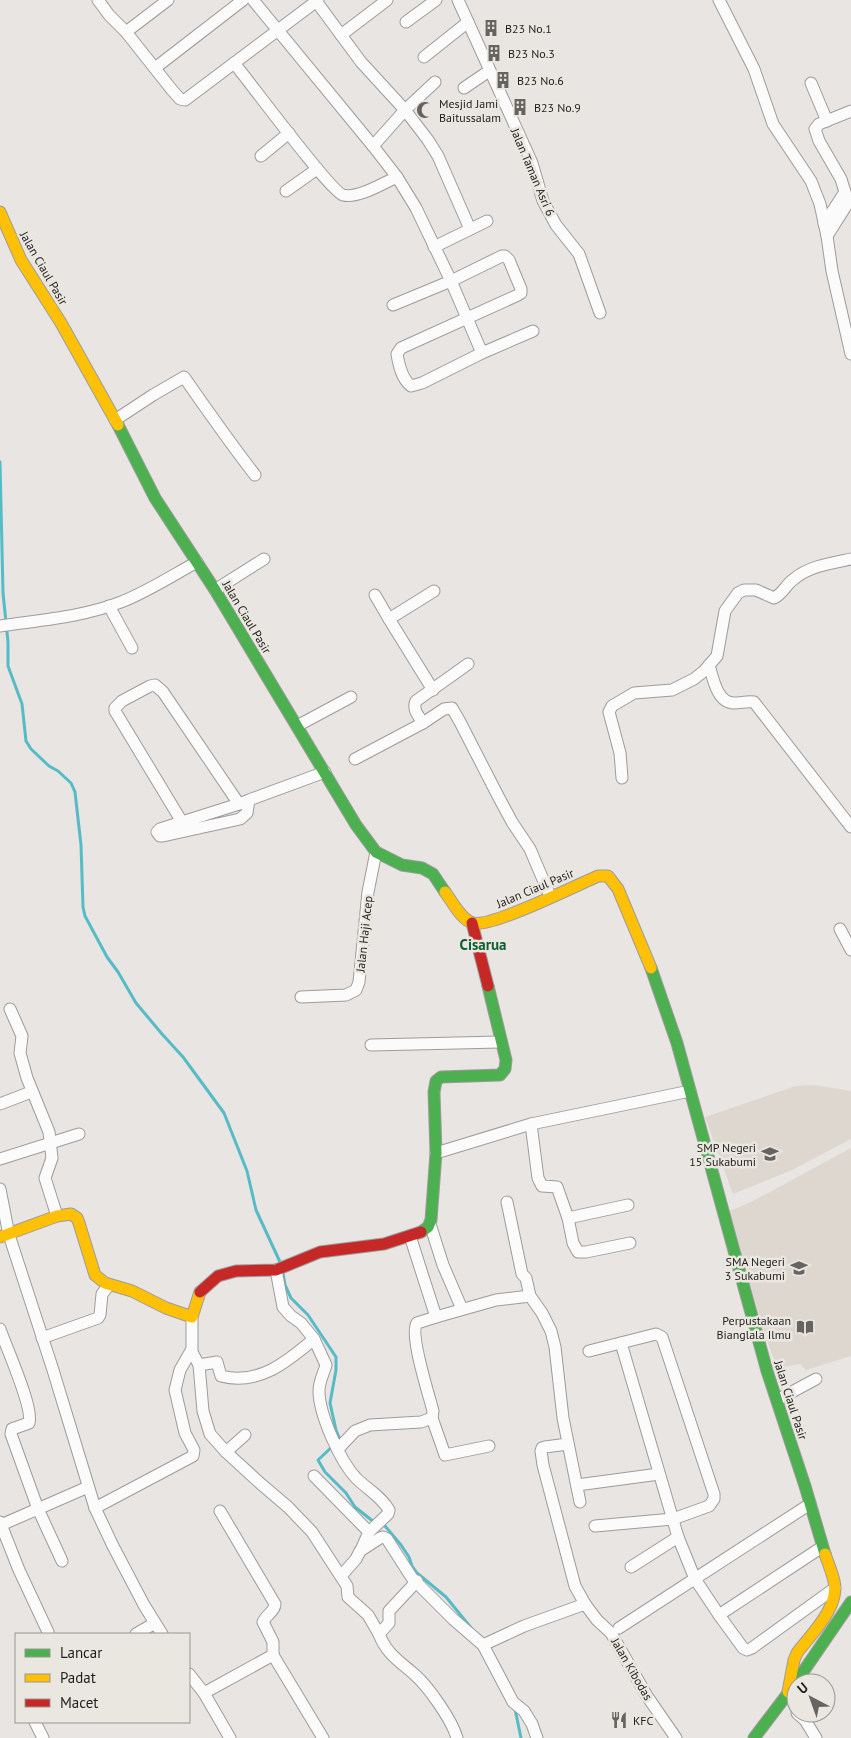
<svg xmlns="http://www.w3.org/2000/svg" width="851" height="1738" viewBox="0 0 851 1738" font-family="'PT Sans',sans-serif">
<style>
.built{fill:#ddd7d0}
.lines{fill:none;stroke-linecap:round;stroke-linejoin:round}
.stream{stroke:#55bcc7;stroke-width:3}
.street-casing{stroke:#9e9c9a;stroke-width:13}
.fast-casing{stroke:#9e9c9a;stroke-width:13}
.slow-casing{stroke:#9e9c9a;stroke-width:13}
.jam-casing{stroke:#9e9c9a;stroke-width:13}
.street{stroke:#fcfbfb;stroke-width:11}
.fast{stroke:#4caf50;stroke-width:11}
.slow{stroke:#ffc107;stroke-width:11}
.jam{stroke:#c62828;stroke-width:11}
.labels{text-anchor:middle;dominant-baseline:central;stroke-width:5;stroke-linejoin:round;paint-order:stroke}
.poi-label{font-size:12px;fill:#1f1e1c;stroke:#eae6e0;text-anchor:start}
.street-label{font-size:12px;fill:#1f1e1c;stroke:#eae6e0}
.quarter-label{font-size:15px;font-weight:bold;fill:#0c5e35;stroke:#eae6e0}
</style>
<rect width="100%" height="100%" fill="#e8e5e2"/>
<g class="built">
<path d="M814 1085 851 1091V1139L792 1170 733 1194 705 1117 796 1086Z"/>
<path d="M851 1148V1356L806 1370 800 1364 777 1368 762 1326 730 1211 753 1201Z"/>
</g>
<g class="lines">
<g class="stream">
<path d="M0 462 3 593 8 642V666L22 704 26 741 31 749 49 766 58 771 71 783 75 792 81 845 83 907 85 916 107 957 118 972 136 1003 162 1034 183 1057 224 1113 247 1171 256 1210 280 1262"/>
<path d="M283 1273 285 1285 291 1298 308 1315 336 1357V1370L330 1403 336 1430 340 1440 339 1441"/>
<path d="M334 1445 318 1460 325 1472 346 1493 355 1507 374 1522"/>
<path d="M380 1524 385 1526 401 1545 409 1557 412 1566 417 1573 446 1597 472 1629"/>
<path d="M515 1709 521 1738"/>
</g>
<g class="street-casing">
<g id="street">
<path d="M98 0 109 15 126 32 172 90 180 99 185 100 318 0"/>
<path d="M253 0 373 146 397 177 416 208 451 281 482 353"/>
<path d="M458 0 532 163 543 201 556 225 579 254 600 313"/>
<path d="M719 0 754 69 773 124 811 181 820 204 827 236 832 271 851 354"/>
<path d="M316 1 361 62 405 110 428 140 438 156 470 229"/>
<path d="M406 22 436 0"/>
<path d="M126 32 168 0"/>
<path d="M341 35 387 0"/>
<path d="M424 57 468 22"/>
<path d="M234 63C249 81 330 191 343 195 358 199 383 183 397 177"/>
<path d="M155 68 243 0"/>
<path d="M811 83 827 121"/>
<path d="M464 88 489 71"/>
<path d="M373 146 405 110 435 82"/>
<path d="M261 156 289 133"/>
<path d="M286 191 317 169"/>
<path d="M845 192 841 179 819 141 815 129 819 124 851 111"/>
<path d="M824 224 845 192"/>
<path d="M827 236 851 198"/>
<path d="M434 247 487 221"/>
<path d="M393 305 451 281 502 256H505L509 260 521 289V293L518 295 401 348 397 354C399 366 402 379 411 386L422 383 482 353 533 331"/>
<path d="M115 420 153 395 184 377C207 410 230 443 255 475"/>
<path d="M215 590 264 559"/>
<path d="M375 595 389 619"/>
<path d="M109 606 132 648"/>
<path d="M0 626C40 620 83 617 121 602 147 592 173 575 197 562"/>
<path d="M709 665C713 678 717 703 734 703 741 703 747 701 754 702L851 827"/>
<path d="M433 690 389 619 434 591"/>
<path d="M423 723C419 716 412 710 416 701L468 664"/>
<path d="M297 726 351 697"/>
<path d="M355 759 423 723 444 709 452 708 460 722 498 796 512 822 530 849 550 896"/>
<path d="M622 778 620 753 609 712 612 706 634 693 672 690 694 679 704 671 717 656 725 611 738 593 744 590H756L774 598C783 594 786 584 794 579 809 566 832 563 851 559"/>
<path d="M249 800 247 813 240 819 163 836H160L157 832 160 829 239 804 249 800 325 772"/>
<path d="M182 822 115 711V708L122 701 150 686 155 685 163 692 239 804"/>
<path d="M840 929 851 950"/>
<path d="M301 997 346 995 356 990 359 982 368 892 376 852"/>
<path d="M10 1009 22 1036 20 1053 27 1078 49 1132 52 1158 45 1178 57 1216"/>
<path d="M371 1045 500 1042"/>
<path d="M0 1104 31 1092"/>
<path d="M531 1124 538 1178 542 1186 557 1187 568 1218 628 1205"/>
<path d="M436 1153 531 1124 690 1091"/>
<path d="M0 1159 79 1134"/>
<path d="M0 1189 9 1235 53 1370 95 1508 113 1546 144 1605 162 1634"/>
<path d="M507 1202 522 1274 526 1278 530 1296"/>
<path d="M568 1218 573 1243 578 1252H586L630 1243"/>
<path d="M430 1224 443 1265 462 1309"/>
<path d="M410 1236 436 1317 496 1300 530 1296 542 1313 551 1331 555 1347 563 1418 580 1502"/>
<path d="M0 1329C6 1347 34 1408 29 1423L12 1429 11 1434 38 1509 62 1561"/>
<path d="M42 1338 98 1318 100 1315 102 1294 109 1285"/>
<path d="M314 1339 326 1365C324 1373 319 1381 319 1391 319 1414 340 1461 356 1478 367 1489 381 1496 389 1510L388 1514 369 1532 361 1550"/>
<path d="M621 1343 678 1537 691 1569 695 1579 719 1615 743 1648 747 1650 752 1648 835 1588"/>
<path d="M589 1351 656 1334 662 1337 714 1494V1499L709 1506 673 1519 595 1526"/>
<path d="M192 1352 199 1365 203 1411 210 1434 226 1452 261 1484 288 1507 312 1532 347 1586 348 1597 368 1615 379 1634"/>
<path d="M199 1365 217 1362 221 1376C258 1386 287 1362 314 1339L301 1323 291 1316 283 1307 276 1270"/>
<path d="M777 1400 816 1379"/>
<path d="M432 1418 445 1455 489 1446"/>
<path d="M568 1444 545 1447 542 1448 541 1451 543 1465 575 1586 585 1604 597 1620 611 1633 647 1696 676 1738"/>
<path d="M338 1449 355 1431 370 1425 421 1422 432 1418 433 1411C429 1395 409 1334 417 1323L436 1317"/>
<path d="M226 1452 245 1435"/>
<path d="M314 1476 369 1532"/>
<path d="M577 1485 659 1474"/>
<path d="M95 1508 193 1456 194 1450 185 1433 175 1390 180 1370 192 1349V1317"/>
<path d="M220 1511 275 1604C275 1611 266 1615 263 1622L273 1642V1655"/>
<path d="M0 1522 19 1570 48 1632"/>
<path d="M1 1525 88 1487"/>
<path d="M631 1567 678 1537"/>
<path d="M341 1576 356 1559 360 1551 380 1538 383 1537 387 1539 412 1578 453 1619 483 1645 513 1702 524 1711 532 1724 537 1738"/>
<path d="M417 1581 389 1611V1623L379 1634C386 1653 399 1661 414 1674 428 1686 452 1720 457 1738"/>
<path d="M719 1615 822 1547"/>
<path d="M619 1628 810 1504"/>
<path d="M136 1634 155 1623"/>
<path d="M483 1645 524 1626 585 1604"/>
<path d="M189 1674 204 1693 273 1655 323 1738"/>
<path d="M204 1693 230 1738"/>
<path d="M797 1713 805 1720 816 1738"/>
<path d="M35 1722 43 1738"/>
</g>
</g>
<g class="fast-casing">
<g id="fast">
<path d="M118 425 155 498 215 590 356 825 376 852 402 865 422 868 433 874 445 892"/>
<path d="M651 968 677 1043 767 1371 805 1486 825 1554"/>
<path d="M421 1232 428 1227 431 1220 436 1153 434 1092 436 1081 441 1077 500 1075 505 1069 506 1060 488 986"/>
<path d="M754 1738 792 1688 851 1602"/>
</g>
</g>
<g class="slow-casing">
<g id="slow">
<path d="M0 212 21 260 61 323 118 425"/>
<path d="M445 892C452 901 461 920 473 923 491 928 577 885 598 876H608L618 889 651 968"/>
<path d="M0 1237 57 1216 71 1214 77 1218 79 1223 95 1275 105 1283 132 1291 166 1308 192 1317 200 1292"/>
<path d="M788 1692 794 1660 797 1653C812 1633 840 1607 834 1581 832 1572 828 1563 825 1554"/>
</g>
</g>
<g class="jam-casing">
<g id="jam">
<path d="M472 923 488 986"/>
<path d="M200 1292 218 1276 236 1271 276 1270 320 1252 384 1244 421 1232"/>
</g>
</g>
<use href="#street" class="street"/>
<use href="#fast" class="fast"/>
<use href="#slow" class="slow"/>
<use href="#jam" class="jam"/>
</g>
<defs>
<g id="building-bare" transform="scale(1.35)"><path d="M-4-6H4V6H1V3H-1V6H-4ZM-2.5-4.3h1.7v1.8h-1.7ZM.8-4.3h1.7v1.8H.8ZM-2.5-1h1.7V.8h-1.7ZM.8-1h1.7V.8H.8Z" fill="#656461" stroke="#eae6e0" stroke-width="2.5" paint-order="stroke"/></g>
<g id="mosque-bare" transform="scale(1.35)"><path d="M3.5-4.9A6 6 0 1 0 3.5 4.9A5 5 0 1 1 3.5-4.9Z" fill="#656461" stroke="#eae6e0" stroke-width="2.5" paint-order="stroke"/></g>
<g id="school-bare" transform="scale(1.35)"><path d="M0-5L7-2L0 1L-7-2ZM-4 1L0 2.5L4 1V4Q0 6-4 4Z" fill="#656461" stroke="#eae6e0" stroke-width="2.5" paint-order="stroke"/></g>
<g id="library-bare" transform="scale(1.35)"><path d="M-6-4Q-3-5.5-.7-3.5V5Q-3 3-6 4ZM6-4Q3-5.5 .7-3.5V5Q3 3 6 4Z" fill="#656461" stroke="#eae6e0" stroke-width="2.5" paint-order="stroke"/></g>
<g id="restaurant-bare" transform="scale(1.35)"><path d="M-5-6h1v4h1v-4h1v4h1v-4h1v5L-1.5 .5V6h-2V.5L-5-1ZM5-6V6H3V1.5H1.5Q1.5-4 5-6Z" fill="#656461" stroke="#eae6e0" stroke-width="2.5" paint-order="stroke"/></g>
</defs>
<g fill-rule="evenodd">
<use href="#building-bare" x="491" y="28"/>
<use href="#building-bare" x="494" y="53"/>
<use href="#building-bare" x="503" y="80"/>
<use href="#building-bare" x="520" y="107"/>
<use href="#mosque-bare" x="425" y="110"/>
<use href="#school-bare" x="770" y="1154"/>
<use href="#school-bare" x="799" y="1268"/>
<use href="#library-bare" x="805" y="1327"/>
<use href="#restaurant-bare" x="619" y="1720"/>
</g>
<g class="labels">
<g class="poi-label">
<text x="505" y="28">B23 No.1</text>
<text x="508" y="53">B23 No.3</text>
<text x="517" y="80">B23 No.6</text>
<text x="439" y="103">Mesjid Jami<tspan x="439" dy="14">Baitussalam</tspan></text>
<text x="534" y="107">B23 No.9</text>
<text x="756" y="1147" text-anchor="end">SMP Negeri<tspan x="756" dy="14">15 Sukabumi</tspan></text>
<text x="785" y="1261" text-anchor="end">SMA Negeri<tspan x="785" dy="14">3 Sukabumi</tspan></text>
<text x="791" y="1320" text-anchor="end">Perpustakaan<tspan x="791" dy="14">Bianglala Ilmu</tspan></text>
<text x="633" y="1720">KFC</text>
</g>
<g class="street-label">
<text transform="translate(533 172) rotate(67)">Jalan Taman Asri 6</text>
<text transform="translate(44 268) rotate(60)">Jalan Ciaul Pasir</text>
<text transform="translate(247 617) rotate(59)">Jalan Ciaul Pasir</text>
<text transform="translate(535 888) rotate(-23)">Jalan Ciaul Pasir</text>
<text transform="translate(364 934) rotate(-84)">Jalan Haji Acep</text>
<text transform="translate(791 1400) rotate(72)">Jalan Ciaul Pasir</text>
<text transform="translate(632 1669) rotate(60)">Jalan Kibodas</text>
</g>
<g class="quarter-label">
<text x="483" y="944">Cisarua</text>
</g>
</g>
<rect x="15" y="1633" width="175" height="90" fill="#eae6e0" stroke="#999692"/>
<rect x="25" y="1649" width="25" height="8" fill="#4caf50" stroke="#999692"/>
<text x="60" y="1658" font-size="15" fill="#1f1e1c">Lancar</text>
<rect x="25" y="1674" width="25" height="8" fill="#ffc107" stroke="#999692"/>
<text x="60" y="1683" font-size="15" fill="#1f1e1c">Padat</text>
<rect x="25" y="1699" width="25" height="8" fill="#c62828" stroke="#999692"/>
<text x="60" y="1708" font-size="15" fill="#1f1e1c">Macet</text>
<g transform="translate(811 1698) rotate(319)"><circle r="24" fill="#eae6e0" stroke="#999692"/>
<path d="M0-4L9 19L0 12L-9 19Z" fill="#656461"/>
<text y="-8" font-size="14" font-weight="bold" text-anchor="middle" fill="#1f1e1c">U</text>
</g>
</svg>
